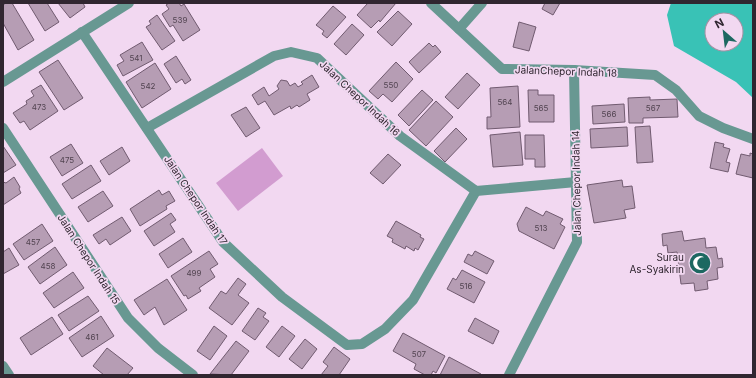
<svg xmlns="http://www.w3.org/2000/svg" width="756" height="378" viewBox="0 0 756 378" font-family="Inter,sans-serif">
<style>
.green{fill:#d29cd0}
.water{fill:#39c2b6;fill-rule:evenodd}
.building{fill:#b69db4;stroke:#715b70}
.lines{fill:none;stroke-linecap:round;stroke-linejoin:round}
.minor{stroke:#689892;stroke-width:10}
.labels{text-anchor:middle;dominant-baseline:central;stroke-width:3.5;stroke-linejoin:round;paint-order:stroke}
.number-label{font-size:8px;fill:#524451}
.street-label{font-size:10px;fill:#302630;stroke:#f2d8f1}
.poi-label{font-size:10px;fill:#302630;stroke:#f2d8f1;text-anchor:end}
</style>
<rect width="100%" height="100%" fill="#f2d8f1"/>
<path class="green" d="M262 148 283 176 238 211 216 183Z"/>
<path class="water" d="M671 3H753V98L736 82 674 46 667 15ZM712 20H736V44H712Z"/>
<g class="building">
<path d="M6 3H12L34 40 18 50 3 23V5Z"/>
<path d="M28 3H47L59 22 45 31Z"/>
<path d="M58 3H83L85 7 70 18Z"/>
<path d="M169 3H179L181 6 184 4 200 30 183 41 173 25 170 27 162 14 169 9 166 5Z"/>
<path d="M368 3H396L380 22 379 20 371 28 357 15Z"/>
<path d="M545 3H560L553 15 542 9Z"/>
<path d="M333 6 346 17 327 38 322 34 324 31 316 25Z"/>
<path d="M398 11 412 24 392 46 377 32Z"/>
<path d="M157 15 175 41 162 50 146 27 151 24 149 21Z"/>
<path d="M519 22 536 27 529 51 513 47Z"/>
<path d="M352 24 364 35 346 55 334 44Z"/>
<path d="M142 42 153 60 123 76 117 65 124 61 120 55Z"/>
<path d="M429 43 433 47 435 45 441 52 419 73 409 62Z"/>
<path d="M176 56 191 80 185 84 182 79 176 83 164 64Z"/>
<path d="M58 60 83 98 64 110 39 72Z"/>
<path d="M396 62 413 79 392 102 383 94 378 99 369 91Z"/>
<path d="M155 63 171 89 142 108 126 82Z"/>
<path d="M467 73 480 85 458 109 445 97Z"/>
<path d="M312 75 319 87 307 94 310 100 299 107 297 105 291 109 290 106 274 115 265 101 258 105 252 95 264 87 269 96 279 89 277 86 281 80 287 81 290 86 295 83 298 87 303 84 301 82Z"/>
<path d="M41 85 58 111 30 130 24 121 20 123 13 113 27 104 26 101 34 96 31 91Z"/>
<path d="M518 86 520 127 487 129V117H491L490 88Z"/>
<path d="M422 90 433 100 409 126 398 115Z"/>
<path d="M528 90H538V95H554V122H529Z"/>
<path d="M650 97V100L677 99 678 117 643 118V123H629L628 98Z"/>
<path d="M436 101 453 117 426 146 409 130Z"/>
<path d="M624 104 625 122 593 124 592 106Z"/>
<path d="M246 107 260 128 246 137 231 115Z"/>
<path d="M650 126 653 162 637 163 635 127Z"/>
<path d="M627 127 628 146 591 148 590 129Z"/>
<path d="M456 128 467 139 445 162 434 151Z"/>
<path d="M520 132 523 165 493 167 490 135Z"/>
<path d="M525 135H544L545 167H535V159H525Z"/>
<path d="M715 142 724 144 723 147 730 149 726 162 730 163 728 172 710 168Z"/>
<path d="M71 144 83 163 62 176 50 157Z"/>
<path d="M3 146 16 165 3 173Z"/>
<path d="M122 147 130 161 109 175 100 161Z"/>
<path d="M750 153 753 154V178L736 174 741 154 750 156Z"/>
<path d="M388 154 401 165 383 184 370 173Z"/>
<path d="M91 165 101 181 72 199 62 184Z"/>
<path d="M14 177 20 187 19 189 21 193 3 205V182L6 183Z"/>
<path d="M622 180 623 187 632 186 635 208 624 210 626 218 594 223 587 185Z"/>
<path d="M159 190 162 195 169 191 175 201 166 206 167 209 140 226 130 209Z"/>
<path d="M103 191 113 206 88 222 78 207Z"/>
<path d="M526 207 543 216 546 211 563 219 560 224 565 227 554 249 519 231 517 224Z"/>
<path d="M171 213 176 220 170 224 175 232 154 246 144 231Z"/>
<path d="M122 217 131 231 110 245 106 239 99 244 93 235Z"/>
<path d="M396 221 421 235 420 237 424 239 418 250 415 248 414 251 406 246 405 249 392 242 393 239 387 236Z"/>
<path d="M42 224 53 241 24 260 13 244Z"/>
<path d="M682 231 684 241 705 238 706 248 716 247 718 259 722 258 723 267 717 268 718 279 707 281 708 289 695 291 694 283 681 284 677 252 668 253 667 245 663 246 662 234Z"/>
<path d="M183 238 192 252 168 268 159 254Z"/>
<path d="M55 247 67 265 40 284 28 267Z"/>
<path d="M9 248 19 265 3 274V252Z"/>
<path d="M209 251 218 264 210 269 215 277 199 288 201 291 188 299 186 295 184 296 171 276Z"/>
<path d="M475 251 494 261 487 274 464 262 468 254 472 256Z"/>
<path d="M462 270 485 282 474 303 447 289 453 278 456 280Z"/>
<path d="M73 272 84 288 54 308 43 293Z"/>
<path d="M238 278 246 284 238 295 249 303 232 325 209 308 221 291 226 294Z"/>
<path d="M167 279 187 310 164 325 155 307 144 315 134 300Z"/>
<path d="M88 296 99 311 69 331 58 315Z"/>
<path d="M258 308 266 313 263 317 269 321 255 340 242 331Z"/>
<path d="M101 316 114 336 82 357 69 338Z"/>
<path d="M52 317 63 334 31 355 20 338Z"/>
<path d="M475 318 499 331 493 344 468 331Z"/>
<path d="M214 326 227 336 210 360 197 351Z"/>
<path d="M282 326 295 336 279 357 266 347Z"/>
<path d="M403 333 445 356 436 373 433 371 431 375H425L414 369 416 364 393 351Z"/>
<path d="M305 339 317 349 302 369 289 359Z"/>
<path d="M236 341 249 351 231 375 210 374Z"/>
<path d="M334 347 350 359 339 375H321L328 366 323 362Z"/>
<path d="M107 348 133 368 127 375H104L93 366Z"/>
<path d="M449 357 481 374V375H440Z"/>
</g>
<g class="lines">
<g class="minor">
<path d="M431 3 502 69 574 70 655 75 676 90 699 116 723 128 753 139"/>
<path d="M459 29 482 3"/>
<path d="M82 32 223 242 282 297 347 345 362 344 385 329 413 300 476 191"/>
<path d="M3 82 129 3"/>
<path d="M3 128 128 318 158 348 193 375"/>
<path d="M147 128 274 56 291 52 317 58 400 136 476 191 576 182"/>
<path d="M3 366 9 375"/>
<path d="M509 375 577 242 574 70"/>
</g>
</g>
<defs>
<g id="mosque-disc" transform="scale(1.15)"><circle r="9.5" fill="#1d6861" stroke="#f2d8f1"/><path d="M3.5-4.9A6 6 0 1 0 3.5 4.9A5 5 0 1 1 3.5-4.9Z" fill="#fff"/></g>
</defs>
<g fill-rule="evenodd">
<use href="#mosque-disc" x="700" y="263"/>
</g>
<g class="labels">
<g class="number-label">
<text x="180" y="20">539</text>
<text x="136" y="58">541</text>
<text x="391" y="85">550</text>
<text x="148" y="86">542</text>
<text x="505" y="102">564</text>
<text x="39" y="107">473</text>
<text x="541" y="108">565</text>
<text x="653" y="108">567</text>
<text x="609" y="114">566</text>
<text x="67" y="160">475</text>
<text x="541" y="228">513</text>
<text x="33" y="242">457</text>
<text x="48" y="266">458</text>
<text x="194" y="273">499</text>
<text x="466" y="286">516</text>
<text x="92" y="337">461</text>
<text x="419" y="354">507</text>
</g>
<g class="street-label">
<text transform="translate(566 71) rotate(2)">JalanChepor Indah 18</text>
<text transform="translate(360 98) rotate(43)">Jalan Chepor Indah 16</text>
<text transform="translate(576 183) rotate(-91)">Jalan Chepor Indah 14</text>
<text transform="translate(196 200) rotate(56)">Jalan Chepor Indah 17</text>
<text transform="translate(89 259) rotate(57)">Jalan Chepor Indah 15</text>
</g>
<g class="poi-label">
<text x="684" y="257">Surau<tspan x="684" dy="12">As-Syakirin</tspan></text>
</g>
</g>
<rect width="756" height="378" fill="none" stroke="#302630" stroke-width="8"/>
<g transform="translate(724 32) rotate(332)"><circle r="19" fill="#f2d8f1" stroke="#a491a4"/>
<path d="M0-3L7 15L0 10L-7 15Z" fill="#1d6861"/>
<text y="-6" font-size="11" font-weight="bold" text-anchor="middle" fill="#302630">N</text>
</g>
</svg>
